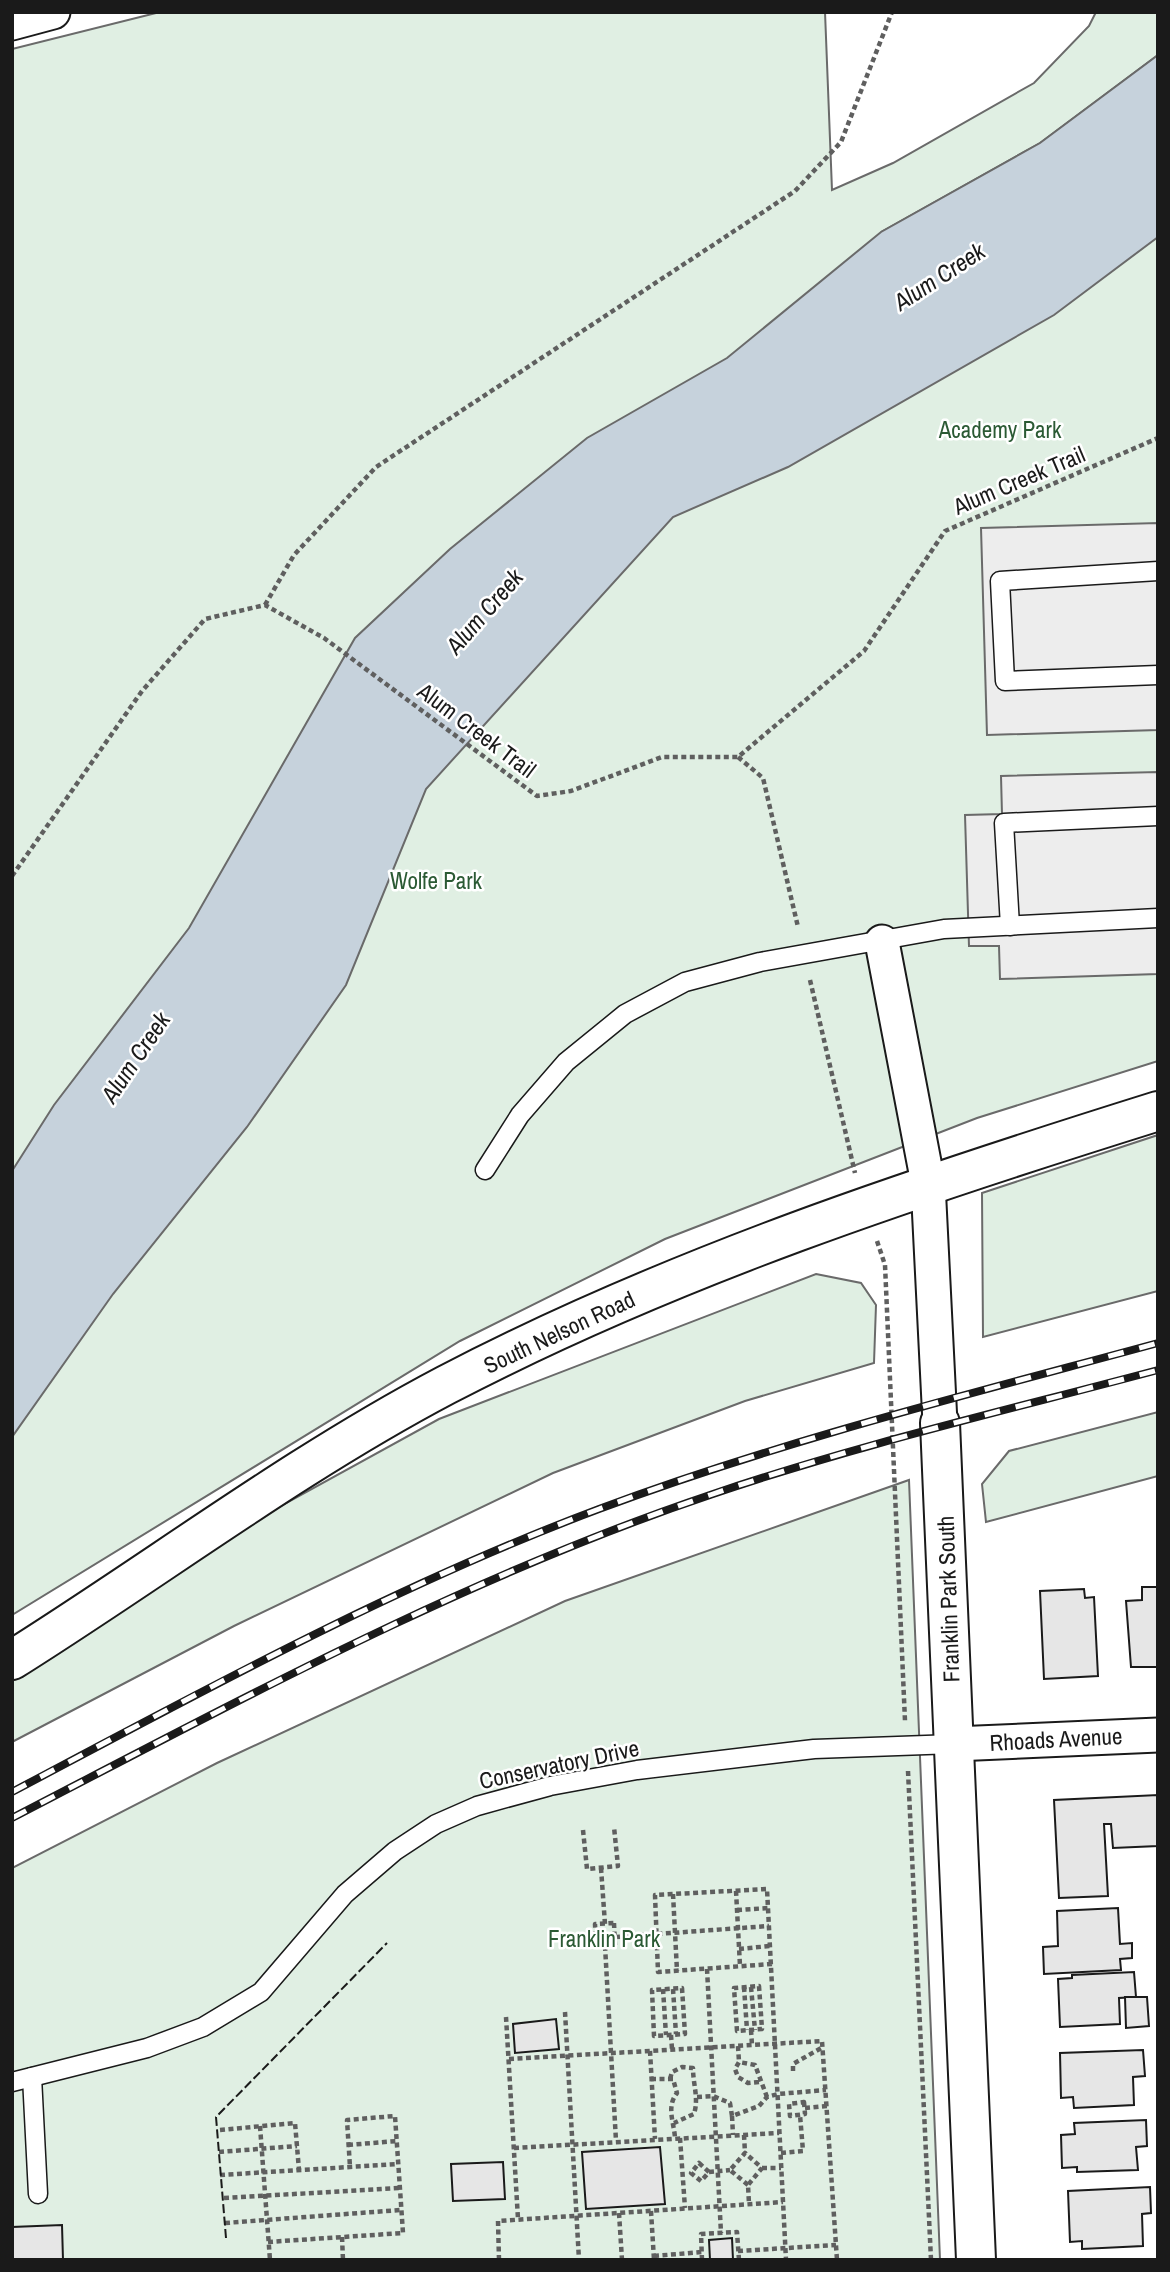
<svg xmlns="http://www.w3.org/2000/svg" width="1170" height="2272" viewBox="0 0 1170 2272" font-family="'Archivo Narrow',sans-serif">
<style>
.green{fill:#e0efe3;stroke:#6a6a6a;stroke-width:2}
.parking{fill:#ededed;stroke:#6a6a6a;stroke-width:2}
.water{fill:#c6d2dc;stroke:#6a6a6a;stroke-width:2}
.building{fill:#e6e6e6;stroke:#1a1a1a;stroke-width:2}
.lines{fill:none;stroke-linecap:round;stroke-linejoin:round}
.lane-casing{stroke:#1a1a1a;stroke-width:21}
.street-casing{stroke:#1a1a1a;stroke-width:37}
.secondary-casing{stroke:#1a1a1a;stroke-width:42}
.path{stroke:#5f5f5f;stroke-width:4.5;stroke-dasharray:5 3.5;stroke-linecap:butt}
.lane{stroke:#fff;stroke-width:18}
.street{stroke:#fff;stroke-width:33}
.secondary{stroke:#fff;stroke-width:38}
.rail-casing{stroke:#1a1a1a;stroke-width:8}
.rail{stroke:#fff;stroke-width:5;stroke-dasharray:16;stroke-linecap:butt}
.fence{stroke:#1a1a1a;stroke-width:2;stroke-dasharray:9 3.5;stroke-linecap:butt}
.labels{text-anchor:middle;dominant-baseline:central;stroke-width:5;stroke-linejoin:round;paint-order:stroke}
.park-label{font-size:23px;fill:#2b5a34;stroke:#fff}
.street-label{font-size:23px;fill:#1a1a1a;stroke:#fff}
.water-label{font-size:24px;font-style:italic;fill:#1a1a1a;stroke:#fff}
</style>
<rect width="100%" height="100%" fill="#fff"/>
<g class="green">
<path d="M160 12H825L832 190 893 163 1034 83 1089 26 1096 12H1158V55L1040 143 881 232 1158 134V1061L977 1118 665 1239 460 1341 12 1615V49Z"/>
<path d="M1158 1135V1291L983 1337 982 1193Z"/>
<path d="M816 1274 861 1283 876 1305 874 1363 745 1401 553 1473 234 1626 12 1742V1676L277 1508 439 1419Z"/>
<path d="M1158 1412V1476L986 1522 982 1484 1009 1451Z"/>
<path d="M909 1480 940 2260H12V1868L217 1763 565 1601Z"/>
</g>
<g class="parking">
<path d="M1158 523V730L987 735 981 528Z"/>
<path d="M1158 772V974L1000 979 999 946H969L965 815 1002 814 1001 776Z"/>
</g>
<path class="water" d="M1158 55V237L1054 315 788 467 673 517 426 789 346 985 247 1127 113 1294 12 1437V1171L54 1105 189 928 355 638 450 549 587 438 727 358 881 232 1040 143Z"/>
<g class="building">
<path d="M1142 1587H1158V1667H1131L1126 1601 1142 1600Z"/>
<path d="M1084 1589 1085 1598 1094 1597 1098 1676 1044 1679 1040 1591Z"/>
<path d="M1158 1795V1846L1113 1848 1111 1824H1104L1108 1896 1059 1898 1054 1800Z"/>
<path d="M1118 1908 1120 1944 1132 1943V1958L1120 1959 1121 1970 1044 1974 1043 1947 1058 1946 1057 1911Z"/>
<path d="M1134 1972 1136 1997 1119 1998 1120 2024 1060 2027 1058 1979 1072 1978V1975Z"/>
<path d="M1125 1997H1147L1149 2026 1126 2028Z"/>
<path d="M556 2019 559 2049 515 2053 513 2024Z"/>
<path d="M1143 2050 1145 2076 1133 2077 1134 2105 1074 2108 1073 2097 1061 2098 1060 2053Z"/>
<path d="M1146 2120 1147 2146 1136 2147 1138 2170 1077 2172V2167L1062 2168 1061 2135 1075 2134 1074 2123Z"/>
<path d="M660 2147 665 2204 586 2209 582 2152Z"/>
<path d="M503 2162 505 2199 453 2201 451 2164Z"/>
<path d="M1150 2187 1151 2213 1142 2214 1143 2246 1082 2249V2241L1070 2242 1068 2191Z"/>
<path d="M62 2225 63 2260H12V2227Z"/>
<path d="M732 2238 733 2260H710L709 2240Z"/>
</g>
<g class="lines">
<g class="lane-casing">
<g id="lane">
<path d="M1158 571 1000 581 1005 681 1158 675"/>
<path d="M1010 926 1004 823 1158 816"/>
<path d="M485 1170 520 1115 566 1062 625 1014 685 982 760 962 944 929 1158 918"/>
<path d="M32 2077 38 2194"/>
<path d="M12 2082 147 2048 203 2027 261 1992 345 1894 395 1851 436 1824 477 1806 550 1786 637 1770 814 1749 954 1744"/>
</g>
</g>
<g class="street-casing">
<g id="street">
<path d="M12 23 53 12"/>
<path d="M882 942 928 1183 940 1423"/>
<path d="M954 1744 1158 1735"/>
</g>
</g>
<g class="secondary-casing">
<g id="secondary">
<path d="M940 1423 976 2260"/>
<path d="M12 1660C157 1569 294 1465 446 1385 672 1267 915 1187 1158 1111"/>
</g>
</g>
<g class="path">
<path d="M265 605 294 555 376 467 795 191 841 142 892 12"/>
<path d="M738 757 763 778 798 927"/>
<path d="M12 876 142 691 205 619 265 605 324 638 537 796 571 791 662 757H738L864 651 945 531 1158 438"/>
<path d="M810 980 855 1173"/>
<path d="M877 1241 885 1265 905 1721"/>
<path d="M908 1771 931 2260"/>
<path d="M583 1830 587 1869 618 1866 614 1827"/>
<path d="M601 1868 605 1924"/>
<path d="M736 1891 740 1966"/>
<path d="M673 1894 677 1971"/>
<path d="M737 1910 769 1908"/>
<path d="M614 1923 615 1945 596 1946 595 1924Z"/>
<path d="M615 1937 769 1926"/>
<path d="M550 1939 596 1936"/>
<path d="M605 1946 616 2141"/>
<path d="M739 1949 770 1946"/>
<path d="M772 1964 658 1972 655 1895 767 1889 786 2260"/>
<path d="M707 1969 721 2233"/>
<path d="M759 1986 762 2029 737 2031 734 1988Z"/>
<path d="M744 1987 747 2030"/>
<path d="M751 1987 755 2030"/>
<path d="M682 1988 685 2034 654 2036 652 1990Z"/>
<path d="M663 1989 666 2035"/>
<path d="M673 1989 676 2034"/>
<path d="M565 2012 579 2260"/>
<path d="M506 2017 518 2219"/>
<path d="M751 2030 752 2045"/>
<path d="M671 2035 672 2049"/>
<path d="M738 2046 739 2062"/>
<path d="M650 2051 655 2139"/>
<path d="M509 2059 822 2041 837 2260"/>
<path d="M793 2071V2064L823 2047"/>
<path d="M651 2079H673L677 2093C666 2107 674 2122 675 2138"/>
<path d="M670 2079 672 2072 682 2067 693 2068C693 2085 699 2098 694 2114L674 2123"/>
<path d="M759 2082 748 2083 738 2077 735 2069 739 2062 755 2065 767 2097"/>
<path d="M697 2097 713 2096 730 2103 732 2116 759 2106 767 2097 778 2094 826 2090"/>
<path d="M804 2102 805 2114 790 2116 789 2104Z"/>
<path d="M805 2108 827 2106"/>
<path d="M732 2116 733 2135"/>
<path d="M260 2126 270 2260"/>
<path d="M220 2130 295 2123 299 2170"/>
<path d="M744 2135 745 2153"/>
<path d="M680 2138 685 2208"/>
<path d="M348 2145 397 2141"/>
<path d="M514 2148 779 2133"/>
<path d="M219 2152 297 2146"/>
<path d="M781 2153 803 2151 800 2115"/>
<path d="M699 2163 709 2172 701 2181 691 2173Z"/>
<path d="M762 2168H781"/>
<path d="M709 2172 730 2170"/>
<path d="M220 2175 398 2164"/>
<path d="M748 2185 730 2170 745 2153 762 2168 748 2185 749 2204"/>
<path d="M224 2198 400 2188"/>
<path d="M651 2211 654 2260"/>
<path d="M619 2213 622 2260"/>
<path d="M225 2223 401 2210"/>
<path d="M342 2237 343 2260"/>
<path d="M268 2242 403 2233 395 2116 347 2120 350 2167"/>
<path d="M738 2251 836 2245"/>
<path d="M654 2256 702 2252"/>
<path d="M499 2260 498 2221 783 2202"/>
<path d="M702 2260 701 2234 737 2232 739 2260"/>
</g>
<use href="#lane" class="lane"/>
<use href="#street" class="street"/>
<use href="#secondary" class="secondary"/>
<g class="rail-casing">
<g id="rail">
<path d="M12 1792C203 1691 396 1585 599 1509 781 1441 970 1394 1158 1343"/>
<path d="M12 1818C240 1700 466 1577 710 1495 856 1445 1008 1410 1158 1370"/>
</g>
</g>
<use href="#rail" class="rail"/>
<path class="fence" d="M226 2238 216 2117 387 1943"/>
</g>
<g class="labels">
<g class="park-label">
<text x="1000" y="429">Academy Park</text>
<text x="436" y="880">Wolfe Park</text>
<text x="604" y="1938">Franklin Park</text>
</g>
<g class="street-label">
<text transform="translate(1019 480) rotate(-23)">Alum Creek Trail</text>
<text transform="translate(477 730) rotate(37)">Alum Creek Trail</text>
<text transform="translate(559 1332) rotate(-25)">South Nelson Road</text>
<text transform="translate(948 1599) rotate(-92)">Franklin Park South</text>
<text transform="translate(1056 1739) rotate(-3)">Rhoads Avenue</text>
<text transform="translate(559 1764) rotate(-12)">Conservatory Drive</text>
</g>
<g class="water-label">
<text transform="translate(939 276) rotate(-33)">Alum Creek</text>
<text transform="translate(484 611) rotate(-49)">Alum Creek</text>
<text transform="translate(135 1057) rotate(-56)">Alum Creek</text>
</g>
</g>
<rect width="1170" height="2272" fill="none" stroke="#1a1a1a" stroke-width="28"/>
</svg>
